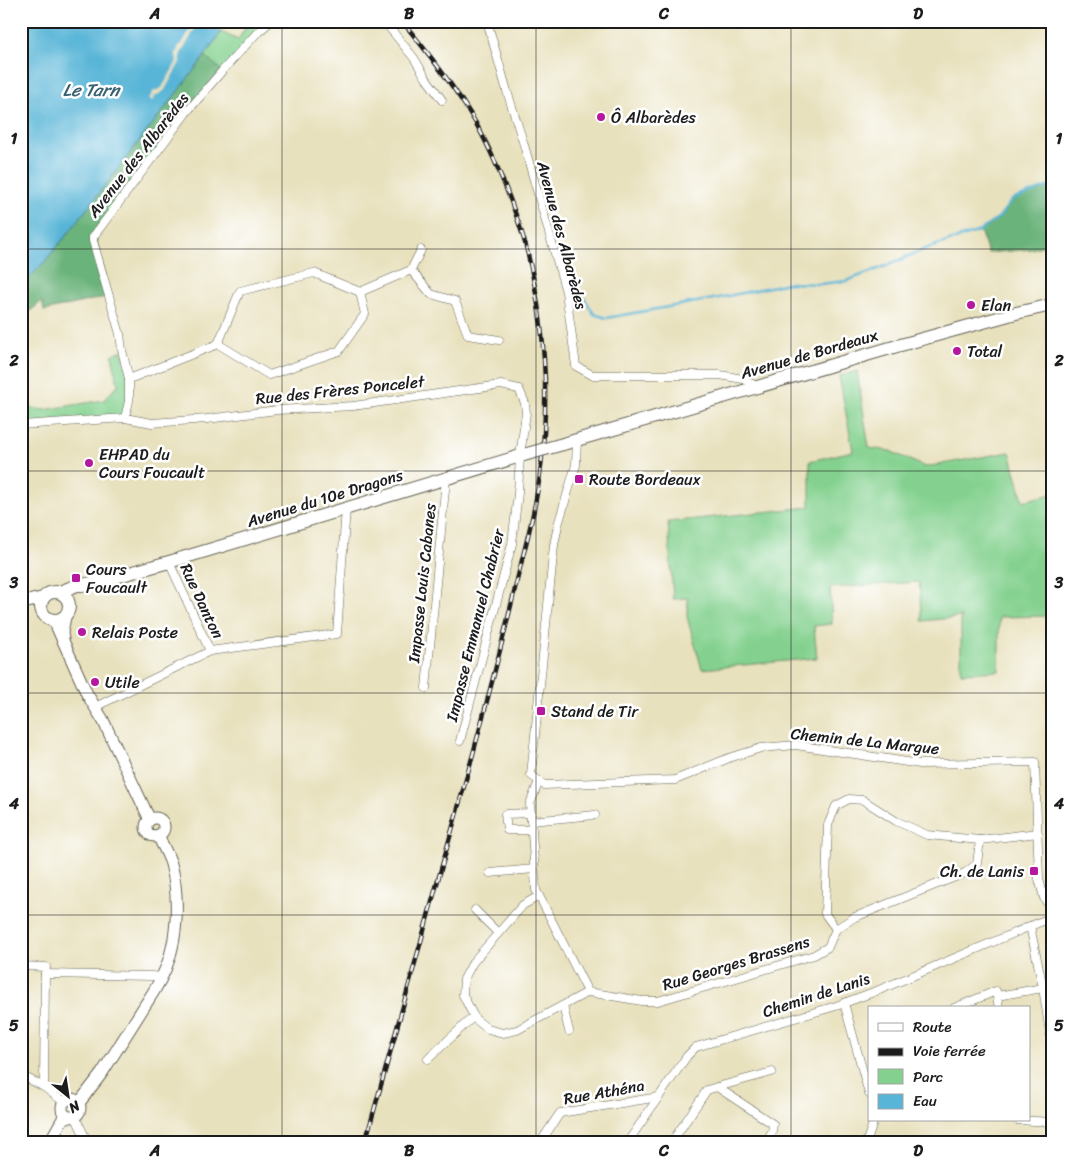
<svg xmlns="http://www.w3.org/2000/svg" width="1073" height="1164" viewBox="0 0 1073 1164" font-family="Sriracha,sans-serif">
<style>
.green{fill:#84d18f;stroke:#507656}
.forest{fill:#6bb37a;stroke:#44684b}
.water{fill:#59b5d7;stroke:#3a687a}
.pier{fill:#e8e1bd}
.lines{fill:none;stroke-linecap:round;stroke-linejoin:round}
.stream{stroke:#59b5d7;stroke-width:2.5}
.street-casing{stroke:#636154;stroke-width:9}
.secondary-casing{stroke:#636154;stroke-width:13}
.primary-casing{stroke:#636154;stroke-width:14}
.street{stroke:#fff;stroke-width:8}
.secondary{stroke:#fff;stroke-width:11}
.primary{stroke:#fff;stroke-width:12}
.rail-casing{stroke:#1c1c1c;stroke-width:4.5}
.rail{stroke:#fff;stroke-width:2.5;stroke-dasharray:8;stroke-linecap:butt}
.primary-bridge-casing{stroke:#636154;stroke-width:14;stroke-linecap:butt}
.primary-bridge{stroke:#fff;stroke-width:12}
.grid{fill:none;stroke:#1c1c1c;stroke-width:1;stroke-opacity:0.55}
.poi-dot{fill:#b5179e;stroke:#fff;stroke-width:2}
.labels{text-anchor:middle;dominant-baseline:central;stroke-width:5;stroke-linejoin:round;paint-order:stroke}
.poi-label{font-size:16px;fill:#1c1c1c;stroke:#fff;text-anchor:start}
.street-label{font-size:16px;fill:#1c1c1c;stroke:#fff}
.water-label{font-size:18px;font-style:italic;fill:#376170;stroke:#fff}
.neatline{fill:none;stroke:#1c1c1c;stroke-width:2}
.grid-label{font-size:16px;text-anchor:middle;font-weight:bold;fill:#1c1c1c}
</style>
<rect width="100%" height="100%" fill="#fff"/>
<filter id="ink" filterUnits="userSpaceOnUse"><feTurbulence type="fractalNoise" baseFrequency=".02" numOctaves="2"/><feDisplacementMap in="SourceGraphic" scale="10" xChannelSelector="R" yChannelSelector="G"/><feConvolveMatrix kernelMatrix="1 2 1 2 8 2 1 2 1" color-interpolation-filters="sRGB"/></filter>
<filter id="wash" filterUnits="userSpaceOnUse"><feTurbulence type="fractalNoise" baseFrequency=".0096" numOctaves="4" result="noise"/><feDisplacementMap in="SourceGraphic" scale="20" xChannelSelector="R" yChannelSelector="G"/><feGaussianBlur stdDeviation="1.12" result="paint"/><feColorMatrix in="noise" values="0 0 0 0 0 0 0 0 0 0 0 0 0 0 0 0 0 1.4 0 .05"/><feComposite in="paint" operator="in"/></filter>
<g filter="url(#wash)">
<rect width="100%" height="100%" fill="#e8e1bd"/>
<g class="green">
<path d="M249 21H271L222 71 205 56 221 32 238 40Z"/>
<path d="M122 350 129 379 125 418 21 425V407L44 410 104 400 118 385 112 355Z"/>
<path d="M857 371 869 448 890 451 925 467 1010 452 1023 501 1052 494V616L999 617V671L961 673V617L922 621 919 582 830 588 832 624 814 626 817 658 702 669 687 617 688 598 673 599 668 522 810 507V461L853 451 839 376Z"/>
</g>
<g class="forest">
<path d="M205 56 222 71 95 233 108 294 105 297 44 311 42 301 21 319V284C39 271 52 252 66 236Z"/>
<path d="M1052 185V243L1031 249 988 253 980 231 999 217 1012 200Z"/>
</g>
<path class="water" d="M21 21H203L221 32 205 56 66 236C52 252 39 271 21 284Z"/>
<path class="pier" d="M195 21 204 22 196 27 180 55 181 60 164 91 155 96 152 101 149 99 153 92 162 88 177 62 176 54 179 46 182 44Z"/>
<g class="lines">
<path class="stream" d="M573 280 594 314 606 318 719 298 788 283 820 284 846 281 881 268 925 249 980 231 999 217 1012 200 1052 185"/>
</g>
</g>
<g filter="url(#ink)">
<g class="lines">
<g class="street-casing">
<g id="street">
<path d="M384 21 414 58 426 78 442 100"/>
<path d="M487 21 507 91 524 145 566 292 576 366 592 375H720L743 379 756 386"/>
<path d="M421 250 411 270 431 294 455 301 468 335 499 340"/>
<path d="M218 344 240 291 314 273 360 292"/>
<path d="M129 379 218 344 269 375 339 351 365 314 360 292 411 270"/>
<path d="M125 418 129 401V379L122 350 120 334 93 241V237L186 113 222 71 256 34 271 21"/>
<path d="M21 425 125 418 152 423 207 419 277 410 353 406 501 385 519 389 525 403 526 413 520 456 518 493 512 544 460 741"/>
<path d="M577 439 576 465 558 525 554 545 531 775 544 785 675 780 729 758 761 748 796 745 920 764 1035 762 1039 879 1044 898 1052 910"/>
<path d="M169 562 210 651"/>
<path d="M426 688 446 479"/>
<path d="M95 707 210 651 337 634 346 508"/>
<path d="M539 781 530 804 536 890 588 992 642 1001H658L814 955 828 947 836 929 855 917 965 873 977 864 980 840"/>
<path d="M531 813 505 814 507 830H532"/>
<path d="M531 821 595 815"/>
<path d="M490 873 534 869"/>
<path d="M539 896 523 905 473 962 464 979 463 995 475 1019 488 1029 503 1033 517 1030 588 992"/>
<path d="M475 910 498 933"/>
<path d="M1030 926 1043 988 1052 1046"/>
<path d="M836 929 825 914 828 825 836 806 849 799 863 800 896 821 927 835 980 840 1038 833"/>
<path d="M21 966 46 967 45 974"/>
<path d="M997 996 1043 988"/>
<path d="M844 1003 869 1094"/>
<path d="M563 1006 569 1031"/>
<path d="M954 1008 996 991 999 1008"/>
<path d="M428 1059 474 1016"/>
<path d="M21 1075 44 1087 64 1102"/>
<path d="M44 1087 45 974 152 976 162 977"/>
<path d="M717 1087 772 1072"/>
<path d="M75 1116 88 1143"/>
<path d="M1017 1120 1052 1122"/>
<path d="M540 1143 560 1113 659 1097"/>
<path d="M627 1143 687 1056 696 1047 836 1006 879 990 1052 917"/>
<path d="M671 1143 707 1090 717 1087 773 1124 772 1132 765 1143"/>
<path d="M865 1143 868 1138 874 1120"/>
</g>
</g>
<g class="secondary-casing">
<g id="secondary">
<path d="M51 620 55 623 87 694 103 720 150 820"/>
<path d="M63 639 62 633 65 617"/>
<circle cx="155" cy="827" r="9"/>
<circle cx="71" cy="1108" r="9"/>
<path d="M79 1103 102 1073 154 991C162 978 169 963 172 948 178 923 178 889 171 864 168 854 162 845 158 835"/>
<path d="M49 1143 65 1115"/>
</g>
</g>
<g class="primary-casing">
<g id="primary">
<path d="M563 444 897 346 1016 313 1052 305"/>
<circle cx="55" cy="606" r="14"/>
<path d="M60 592 77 585H82L97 582 169 562 527 454"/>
<path d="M21 603 43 598"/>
</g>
</g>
<use href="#street" class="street"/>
<use href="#secondary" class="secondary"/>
<use href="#primary" class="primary"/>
<g class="rail-casing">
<path id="rail" d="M365 1143C401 1013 437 884 473 754 489 695 504 636 518 576 527 540 537 503 541 466 550 391 544 315 525 243 519 222 511 201 503 181 493 156 481 130 466 107 447 77 425 49 402 21"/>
</g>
<use href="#rail" class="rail"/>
<g class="primary-bridge-casing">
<path id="primary-bridge" d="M527 454 563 444"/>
</g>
<use href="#primary-bridge" class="primary-bridge"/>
</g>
</g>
<path class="grid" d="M282 21V1143M536 21V1143M791 21V1143M21 249H1052M21 471H1052M21 693H1052M21 915H1052"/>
<g class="poi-dot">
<circle cx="601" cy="117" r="5"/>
<circle cx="971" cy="305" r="5"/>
<circle cx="957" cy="351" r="5"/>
<circle cx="89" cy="463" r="5"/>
<rect x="574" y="474" width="10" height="10" rx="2.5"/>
<rect x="71" y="573" width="10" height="10" rx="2.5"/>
<circle cx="82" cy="632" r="5"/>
<circle cx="95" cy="682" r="5"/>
<rect x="536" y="706" width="10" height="10" rx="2.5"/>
<rect x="1029" y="866" width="10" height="10" rx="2.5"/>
</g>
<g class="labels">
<g class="poi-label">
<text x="611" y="117">Ô Albarèdes</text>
<text x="981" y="305">Elan</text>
<text x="967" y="351">Total</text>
<text x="99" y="454">EHPAD du<tspan x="99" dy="18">Cours Foucault</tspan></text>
<text x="589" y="479">Route Bordeaux</text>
<text x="86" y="569">Cours<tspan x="86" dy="18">Foucault</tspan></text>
<text x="92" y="632">Relais Poste</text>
<text x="105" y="682">Utile</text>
<text x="551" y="711">Stand de Tir</text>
<text x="1024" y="871" text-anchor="end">Ch. de Lanis</text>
</g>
<g class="street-label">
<text transform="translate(138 155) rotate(-52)">Avenue des Albarèdes</text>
<text transform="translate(562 235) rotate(75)">Avenue des Albarèdes</text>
<text transform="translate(809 354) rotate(-16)">Avenue de Bordeaux</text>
<text transform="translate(340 390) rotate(-6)">Rue des Frères Poncelet</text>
<text transform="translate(325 498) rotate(-17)">Avenue du 10e Dragons</text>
<text transform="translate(422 583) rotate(-84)">Impasse Louis Cabanes</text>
<text transform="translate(202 601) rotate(65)">Rue Danton</text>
<text transform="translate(475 625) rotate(-76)">Impasse Emmanuel Chabrier</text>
<text transform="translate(865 741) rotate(6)">Chemin de La Margue</text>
<text transform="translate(736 963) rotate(-17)">Rue Georges Brassens</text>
<text transform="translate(816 995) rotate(-18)">Chemin de Lanis</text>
<text transform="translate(604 1092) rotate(-10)">Rue Athéna</text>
</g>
<g class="water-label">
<text x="91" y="90">Le Tarn</text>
</g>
</g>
<rect width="1073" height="1164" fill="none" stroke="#fff" stroke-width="55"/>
<rect x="868" y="1006" width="162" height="115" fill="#ffffff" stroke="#a4a4a4"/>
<rect x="878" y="1023" width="25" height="8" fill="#ffffff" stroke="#a4a4a4"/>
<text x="913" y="1032" font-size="15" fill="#1c1c1c">Route</text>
<rect x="878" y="1048" width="25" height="8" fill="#1c1c1c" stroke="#a4a4a4"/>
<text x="913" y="1056" font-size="15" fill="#1c1c1c">Voie ferrée</text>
<rect x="878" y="1069" width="25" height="15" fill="#84d18f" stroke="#a4a4a4"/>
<text x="913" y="1082" font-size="15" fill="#1c1c1c">Parc</text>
<rect x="878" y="1094" width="25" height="15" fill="#59b5d7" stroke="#a4a4a4"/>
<text x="913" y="1106" font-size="15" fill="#1c1c1c">Eau</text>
<g transform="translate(68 1096) rotate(150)" stroke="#ffffff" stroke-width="4" paint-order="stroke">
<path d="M0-4L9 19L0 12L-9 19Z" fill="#1c1c1c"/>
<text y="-8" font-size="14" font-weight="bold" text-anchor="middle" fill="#1c1c1c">N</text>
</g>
<rect x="28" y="28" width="1018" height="1108" class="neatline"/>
<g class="grid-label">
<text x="155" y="19">A</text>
<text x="409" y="19">B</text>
<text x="664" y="19">C</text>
<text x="918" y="19">D</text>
<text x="14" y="144">1</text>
<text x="1059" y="144">1</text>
<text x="14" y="366">2</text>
<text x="1059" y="366">2</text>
<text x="14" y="588">3</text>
<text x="1059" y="588">3</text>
<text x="14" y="809">4</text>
<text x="1059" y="809">4</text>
<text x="14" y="1031">5</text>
<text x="1059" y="1031">5</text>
<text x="155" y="1156">A</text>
<text x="409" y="1156">B</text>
<text x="664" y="1156">C</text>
<text x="918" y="1156">D</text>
</g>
</svg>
